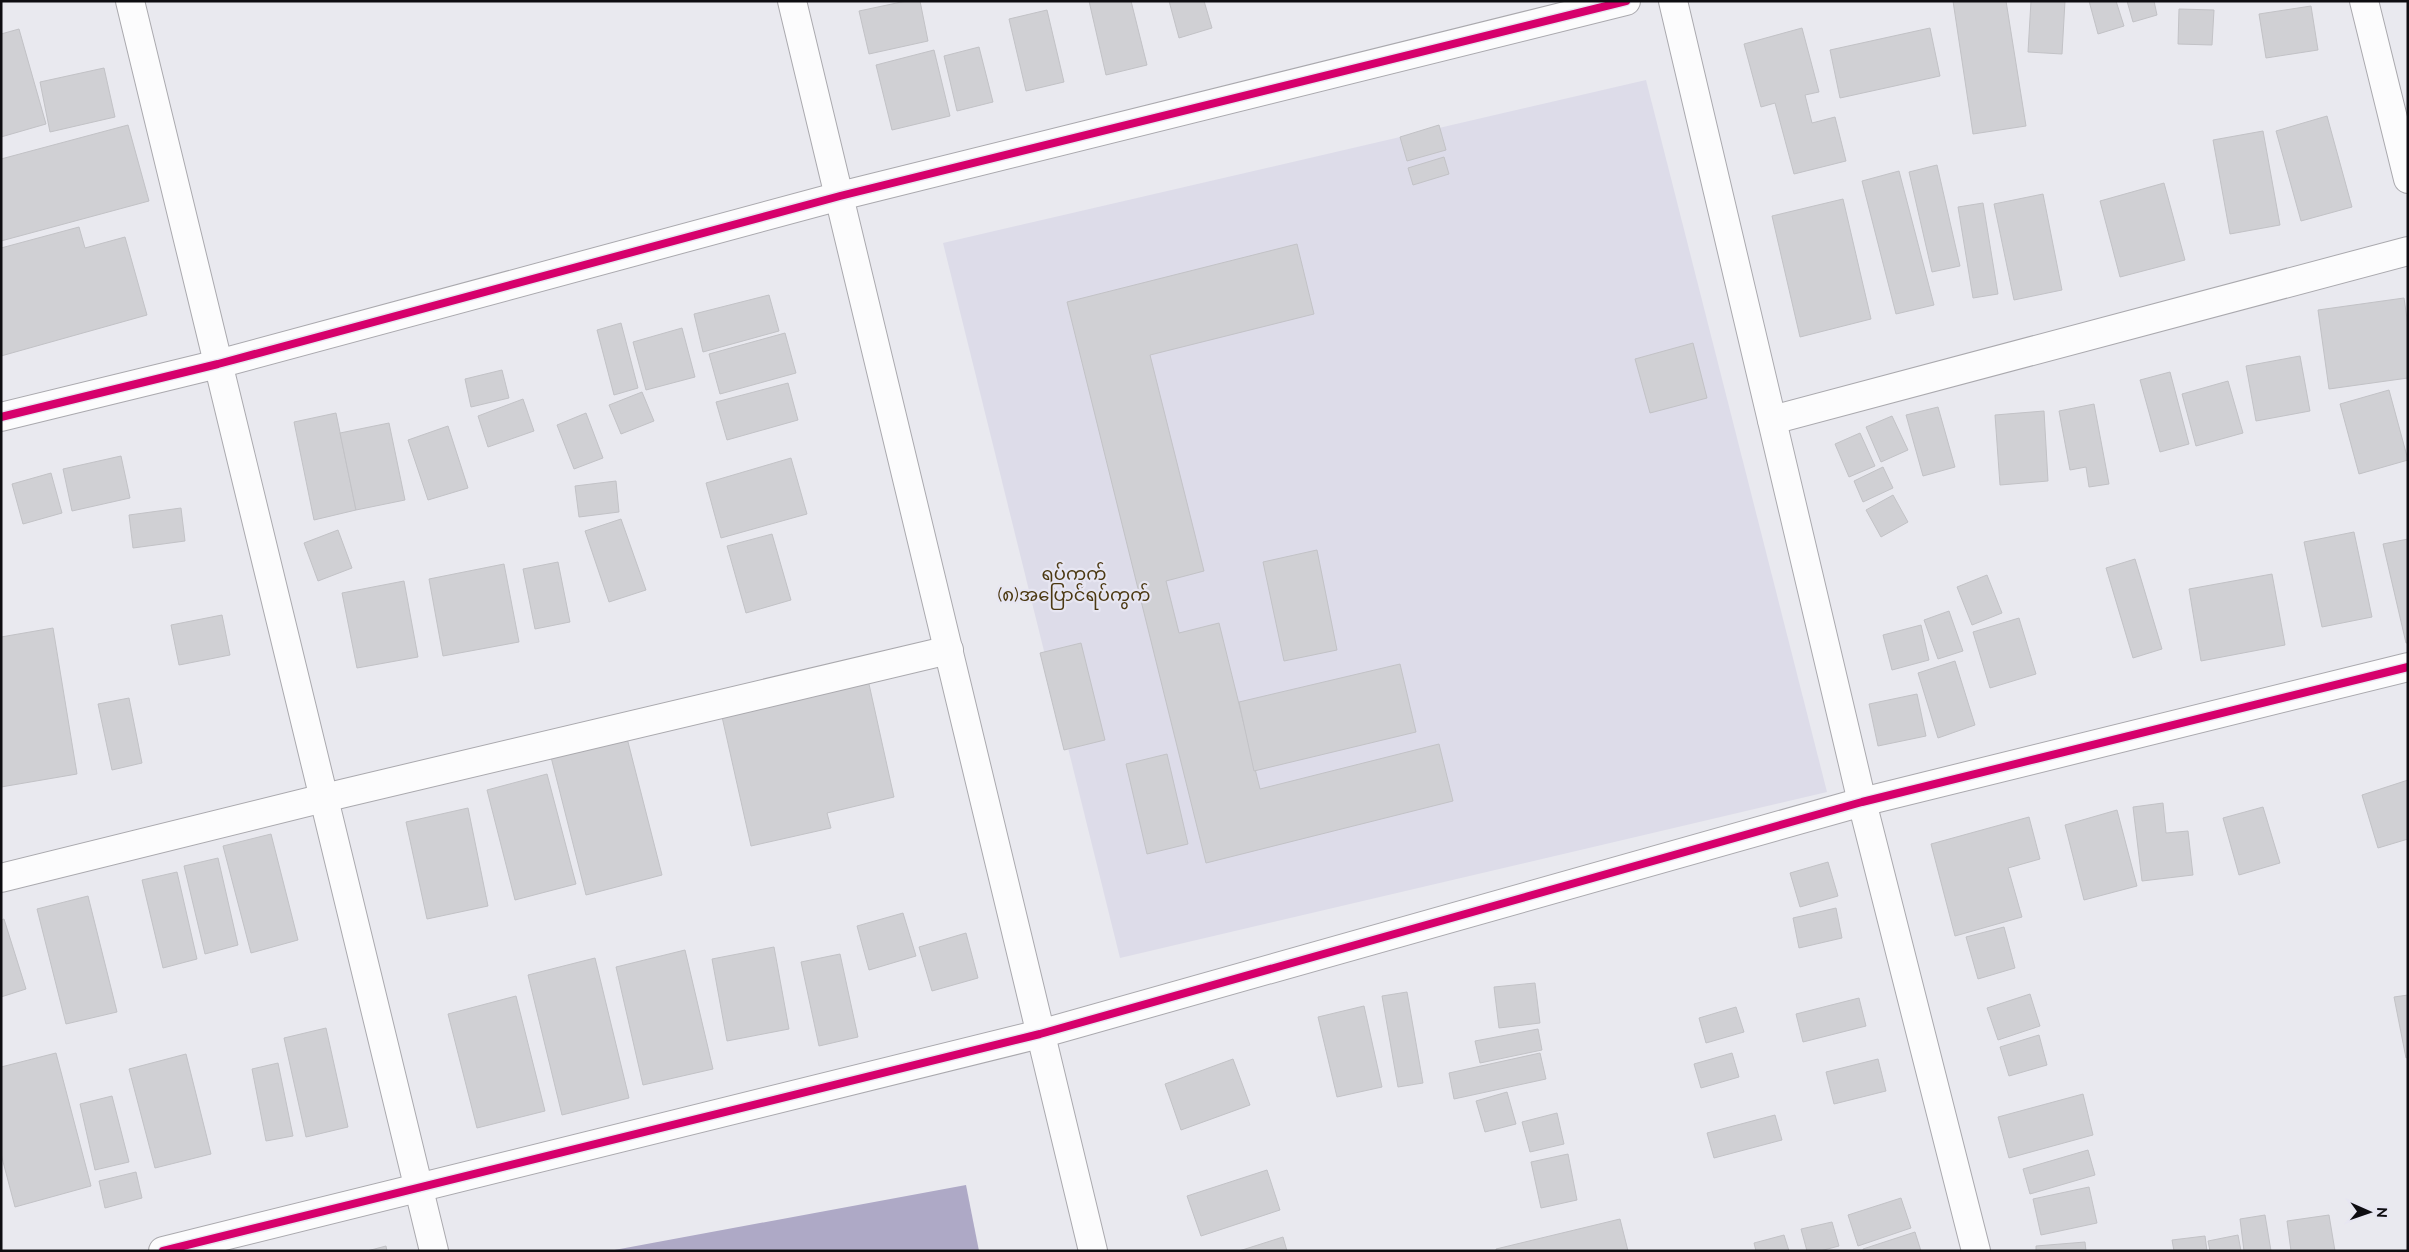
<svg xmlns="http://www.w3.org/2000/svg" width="2409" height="1252" viewBox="0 0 2409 1252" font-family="Raleway,'Noto Sans Myanmar',sans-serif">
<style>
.built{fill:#dddce9}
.water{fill:#aea9c6}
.building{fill:#d0d0d4;stroke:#c2c2c6}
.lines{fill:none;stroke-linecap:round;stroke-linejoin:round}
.minor-casing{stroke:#aaa9ae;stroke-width:30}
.tertiary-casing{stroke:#aaa9ae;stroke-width:30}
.minor{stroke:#fcfcfd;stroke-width:28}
.tertiary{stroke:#fcfcfd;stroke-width:28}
.cycleway-casing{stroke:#e7e6f2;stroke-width:11}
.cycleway{stroke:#d6006c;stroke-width:8}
.labels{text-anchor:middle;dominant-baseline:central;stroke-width:4.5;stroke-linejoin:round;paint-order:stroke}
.quarter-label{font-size:18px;fill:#4b3811;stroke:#e7e6f2}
</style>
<rect width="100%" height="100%" fill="#e9e9ef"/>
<path class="built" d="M1646 80 1827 792 1120 958 943 243Z"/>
<path class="water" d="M966 1185 979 1251H609Z"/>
<g class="building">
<path d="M906 1H920L928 41 869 54 859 11Z"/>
<path d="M1089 1H1131L1147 65 1106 75Z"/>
<path d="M1169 1H1204L1212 28 1179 38Z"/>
<path d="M1953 1H2006L2026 126 1973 134Z"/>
<path d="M2031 1H2065L2062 54 2028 52Z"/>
<path d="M2089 1H2116L2124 26 2098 34Z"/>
<path d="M2127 1H2154L2157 15 2133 22Z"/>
<path d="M2311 6 2318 50 2266 58 2259 14Z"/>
<path d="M2179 9 2214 10 2212 45 2178 44Z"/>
<path d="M1047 10 1064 82 1026 91 1009 19Z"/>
<path d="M1802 28 1819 92 1805 95 1812 123 1835 117 1846 161 1794 174 1775 103 1761 107 1744 44Z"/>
<path d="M1930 28 1940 76 1840 98 1830 50Z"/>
<path d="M19 29 46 124 1 137V34Z"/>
<path d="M979 47 993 102 957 111 944 56Z"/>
<path d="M934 50 950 116 892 130 876 65Z"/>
<path d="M104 68 115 117 50 132 40 82Z"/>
<path d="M2327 116 2352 207 2301 221 2276 131Z"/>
<path d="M128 125 149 201 1 241V159Z"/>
<path d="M1439 125 1446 150 1407 161 1400 137Z"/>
<path d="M2263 131 2280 225 2230 234 2213 140Z"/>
<path d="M1444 157 1449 174 1413 185 1408 168Z"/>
<path d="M1937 165 1960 266 1932 272 1909 172Z"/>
<path d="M1899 171 1934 305 1896 314 1862 181Z"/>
<path d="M2164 183 2185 260 2120 277 2100 201Z"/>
<path d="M2043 194 2062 290 2014 300 1994 204Z"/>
<path d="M1843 199 1871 319 1800 337 1772 216Z"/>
<path d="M1983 203 1998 294 1973 298 1958 207Z"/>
<path d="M79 227 85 248 125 237 147 315 1 356V248Z"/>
<path d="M1297 244 1314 314 1150 355 1204 571 1166 581 1179 633 1219 623 1260 789 1439 744 1453 801 1206 863 1067 302Z"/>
<path d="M769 295 779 331 703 352 694 314Z"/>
<path d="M2404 298 2408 326V378L2329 389 2318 310Z"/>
<path d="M621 323 638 388 614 395 597 330Z"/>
<path d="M682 328 695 377 646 390 633 342Z"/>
<path d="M785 333 796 373 720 394 709 354Z"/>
<path d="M1693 343 1707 398 1650 413 1635 359Z"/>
<path d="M2300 356 2310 411 2256 421 2246 366Z"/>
<path d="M502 370 509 398 471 407 465 379Z"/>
<path d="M2170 372 2189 444 2160 452 2140 380Z"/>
<path d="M2228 381 2243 433 2196 446 2182 394Z"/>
<path d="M788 383 798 420 727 440 716 402Z"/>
<path d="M2389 390 2408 460 2359 474 2340 404Z"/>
<path d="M642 392 654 421 621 434 609 405Z"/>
<path d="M523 399 534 431 488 447 478 416Z"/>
<path d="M2094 404 2109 484 2089 487 2086 467 2070 470 2059 411Z"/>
<path d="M1938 407 1955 467 1923 476 1906 415Z"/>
<path d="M2044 411 2048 481 2000 485 1995 415Z"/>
<path d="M336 413 356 510 314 520 294 422Z"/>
<path d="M586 413 603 458 574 469 557 425Z"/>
<path d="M1892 416 1908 450 1881 462 1866 427Z"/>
<path d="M389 423 405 500 356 510 340 433Z"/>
<path d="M448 426 468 488 428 500 408 440Z"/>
<path d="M1860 433 1875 466 1849 477 1835 444Z"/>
<path d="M121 456 130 498 72 511 63 469Z"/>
<path d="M791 458 807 514 721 538 706 483Z"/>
<path d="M1883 467 1893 488 1863 502 1854 481Z"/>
<path d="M51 473 62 513 23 524 12 484Z"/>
<path d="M616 481 619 512 579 517 575 486Z"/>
<path d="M1893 495 1908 522 1881 537 1866 510Z"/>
<path d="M181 508 185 541 133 548 129 515Z"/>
<path d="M621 519 646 590 609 602 585 531Z"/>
<path d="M338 530 352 568 318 581 304 543Z"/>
<path d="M2354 532 2372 617 2322 627 2304 542Z"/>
<path d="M772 534 791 600 746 613 727 546Z"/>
<path d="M2408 539V643H2406L2383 544Z"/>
<path d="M1317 550 1337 650 1284 661 1263 562Z"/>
<path d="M2135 559 2162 649 2133 658 2106 568Z"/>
<path d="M558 562 570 622 535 629 523 569Z"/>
<path d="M504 564 519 642 443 656 429 579Z"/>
<path d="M2272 574 2285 645 2201 661 2189 589Z"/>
<path d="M1987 575 2002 613 1972 625 1957 587Z"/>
<path d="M404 581 418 657 357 668 342 593Z"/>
<path d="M1949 611 1963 651 1938 659 1924 620Z"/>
<path d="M222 615 230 655 179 665 171 625Z"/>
<path d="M2019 618 2036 674 1990 688 1973 632Z"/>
<path d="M1921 625 1929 660 1892 670 1883 635Z"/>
<path d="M53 628 77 774 1 787V637Z"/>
<path d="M1081 643 1105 740 1064 750 1040 653Z"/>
<path d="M1955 661 1975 725 1938 738 1918 673Z"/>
<path d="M1400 664 1416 732 1254 771 1239 702Z"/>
<path d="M865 666 894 797 827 813 831 828 751 846 718 699Z"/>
<path d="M1917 694 1926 736 1878 746 1869 704Z"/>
<path d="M129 698 142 763 112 770 98 704Z"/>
<path d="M627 738 662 875 586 895 551 757Z"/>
<path d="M1167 754 1188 844 1147 854 1126 764Z"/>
<path d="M547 774 576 884 515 900 487 790Z"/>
<path d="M2408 780V839L2378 848 2362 795Z"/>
<path d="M2163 803 2166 833 2188 831 2193 875 2142 881 2133 807Z"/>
<path d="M2263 807 2280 863 2239 875 2223 818Z"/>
<path d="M468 808 488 906 427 919 406 822Z"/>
<path d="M2117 810 2137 886 2084 900 2065 825Z"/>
<path d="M2029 817 2040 859 2008 868 2022 917 1955 936 1931 844Z"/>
<path d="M271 834 298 940 251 953 223 846Z"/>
<path d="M218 858 238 945 205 954 184 866Z"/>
<path d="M1828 862 1838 896 1800 907 1790 873Z"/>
<path d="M177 872 197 959 163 968 142 880Z"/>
<path d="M88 896 117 1012 66 1024 37 909Z"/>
<path d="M1836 908 1842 938 1799 948 1793 918Z"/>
<path d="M903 913 916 956 869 970 857 926Z"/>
<path d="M4 919 26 989 1 997V920Z"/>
<path d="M2004 927 2015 968 1978 979 1966 937Z"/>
<path d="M966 933 978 978 932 991 919 947Z"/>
<path d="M774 947 789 1029 727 1041 712 959Z"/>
<path d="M685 950 713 1069 643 1085 616 967Z"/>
<path d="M840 954 858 1037 819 1046 801 962Z"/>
<path d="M595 958 629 1098 562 1115 528 975Z"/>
<path d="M1535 983 1540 1023 1499 1028 1494 987Z"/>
<path d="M1407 992 1423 1083 1398 1087 1382 996Z"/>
<path d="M2030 994 2040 1026 1998 1040 1987 1008Z"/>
<path d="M2408 995V1057L2406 1058 2394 997Z"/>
<path d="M516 996 545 1111 477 1128 448 1014Z"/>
<path d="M1859 998 1866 1026 1803 1042 1796 1014Z"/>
<path d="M1364 1006 1382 1087 1337 1097 1318 1017Z"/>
<path d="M1736 1007 1744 1032 1706 1043 1699 1018Z"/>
<path d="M326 1028 348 1127 306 1137 284 1038Z"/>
<path d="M1538 1029 1542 1050 1480 1063 1475 1041Z"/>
<path d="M2039 1035 2047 1065 2009 1076 2000 1047Z"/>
<path d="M56 1053 91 1186 15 1207 1 1154V1067Z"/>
<path d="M1540 1053 1546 1079 1454 1099 1449 1073Z"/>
<path d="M1732 1053 1739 1077 1701 1088 1694 1064Z"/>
<path d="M186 1054 211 1154 155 1168 129 1069Z"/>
<path d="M1233 1059 1250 1105 1181 1130 1165 1084Z"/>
<path d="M1878 1059 1886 1091 1834 1104 1826 1072Z"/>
<path d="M278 1063 293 1136 266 1141 252 1069Z"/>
<path d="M1507 1092 1516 1124 1485 1132 1476 1101Z"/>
<path d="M2083 1094 2093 1135 2009 1158 1998 1117Z"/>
<path d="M112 1096 129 1162 95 1170 80 1104Z"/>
<path d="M1557 1113 1564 1144 1530 1152 1522 1122Z"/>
<path d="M1775 1115 1782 1140 1714 1158 1707 1133Z"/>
<path d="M2088 1150 2095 1175 2030 1194 2023 1169Z"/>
<path d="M1568 1154 1577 1200 1541 1208 1531 1162Z"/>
<path d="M1267 1170 1280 1210 1201 1236 1187 1196Z"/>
<path d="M136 1172 142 1198 105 1208 99 1181Z"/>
<path d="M2089 1187 2097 1223 2041 1235 2033 1199Z"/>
<path d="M1901 1198 1911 1228 1858 1246 1848 1215Z"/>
<path d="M2265 1215 2271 1251H2244L2240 1219Z"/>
<path d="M2329 1215 2335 1251H2291L2287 1221Z"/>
<path d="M1620 1219 1628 1251H1496V1249Z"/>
<path d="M1832 1222 1839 1246 1820 1251H1807L1801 1229Z"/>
<path d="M1915 1232 1921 1251H1863V1249Z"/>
<path d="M1784 1235 1789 1251H1756L1754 1243Z"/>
<path d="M2238 1235 2241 1251H2210L2208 1241Z"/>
<path d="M2205 1236 2207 1251H2174L2172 1240Z"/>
<path d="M1283 1237 1287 1251H1239Z"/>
<path d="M2085 1242 2086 1251H2036V1246Z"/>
<path d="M386 1246 387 1251H367Z"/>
</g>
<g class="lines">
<g class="minor-casing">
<g id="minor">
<path d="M130 1 434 1251"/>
<path d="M1673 1 1862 802 1976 1251"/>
<path d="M2364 1 2408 179"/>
<path d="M1 417 218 364 840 196 1626 1"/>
<path d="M1772 420 2408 251"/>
<path d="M1 878 324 798 949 650"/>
<path d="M163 1251 1040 1034 1862 802 2408 667"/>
</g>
</g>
<g class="tertiary-casing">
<path id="tertiary" d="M792 1 1093 1251"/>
</g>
<use href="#minor" class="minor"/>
<use href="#tertiary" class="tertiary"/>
<g class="cycleway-casing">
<g id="cycleway">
<path d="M1 417 218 364 840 196 1626 1"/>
<path d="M163 1251 1040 1034 1862 802 2408 667"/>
</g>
</g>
<use href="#cycleway" class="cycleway"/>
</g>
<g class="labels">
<g class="quarter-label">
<text x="1074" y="573">ရပ်ကွက်<tspan x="1074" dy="21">(၈)အပြောင်ရပ်ကွက်</tspan></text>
</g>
</g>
<rect width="2409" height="1252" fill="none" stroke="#0e0d11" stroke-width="5"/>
<g transform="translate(2369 1212) rotate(92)" stroke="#e7e6f2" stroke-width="4" paint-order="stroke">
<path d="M0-4L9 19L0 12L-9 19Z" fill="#0e0d11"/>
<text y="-8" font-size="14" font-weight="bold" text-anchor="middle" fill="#0e0d11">N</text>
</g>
</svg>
